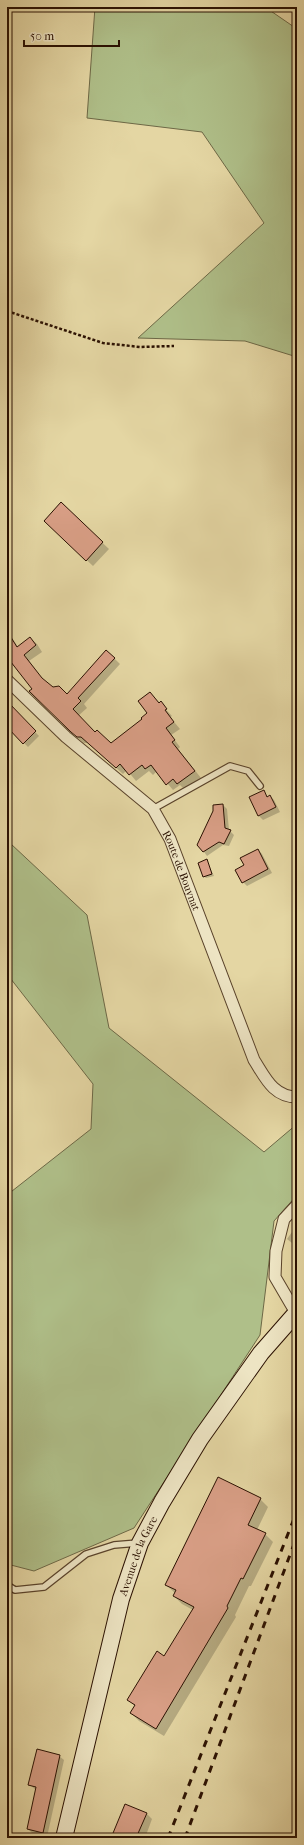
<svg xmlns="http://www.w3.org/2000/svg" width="304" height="1845" viewBox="0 0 304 1845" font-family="'IM FELL French Canon',serif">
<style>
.green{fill:#afbf89;stroke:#6d6846}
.shadow{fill:#0003}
.building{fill:#d89e85;stroke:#2b1102}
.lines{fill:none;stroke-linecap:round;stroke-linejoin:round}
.lane-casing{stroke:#59422a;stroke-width:8}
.street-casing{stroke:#59422a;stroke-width:13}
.secondary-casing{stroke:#2b1102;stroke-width:18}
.path{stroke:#2b1102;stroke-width:2.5;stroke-dasharray:3 2;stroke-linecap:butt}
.lane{stroke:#ede4c3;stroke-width:5.5}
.street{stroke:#ede4c3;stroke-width:11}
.secondary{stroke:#ede4c3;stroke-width:16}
.rail{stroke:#2b1102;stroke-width:3;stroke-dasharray:7 7;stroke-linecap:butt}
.labels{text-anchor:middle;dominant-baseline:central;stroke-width:3;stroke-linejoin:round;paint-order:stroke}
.street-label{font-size:11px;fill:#2b1102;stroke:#ede4c3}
</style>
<rect width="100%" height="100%" fill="#e4d6a3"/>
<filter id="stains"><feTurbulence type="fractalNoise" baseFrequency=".005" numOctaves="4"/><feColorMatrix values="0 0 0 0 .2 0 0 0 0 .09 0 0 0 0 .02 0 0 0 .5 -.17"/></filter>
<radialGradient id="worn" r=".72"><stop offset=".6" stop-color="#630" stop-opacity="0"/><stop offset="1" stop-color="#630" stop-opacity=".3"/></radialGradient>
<g class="green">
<path d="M95 7H265L297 29V357L245 341 138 338 264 223 202 132 87 118Z"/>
<path d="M11 844 87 915 109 1028 264 1152 297 1124V1195L274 1221 260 1335 134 1528 34 1571 7 1564V1195L91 1129 93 1084 7 974V874Z"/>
</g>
<g class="shadow">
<path d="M61 504 109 549 93 566 45 521Z"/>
<path d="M7 630 18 647 30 638 37 644 42 652 29 661 45 682 53 688 67 695 114 658 120 664 84 704 87 708 78 716 96 733 111 744 143 719 148 713 150 693 172 716 170 717 180 729 171 735 180 747 178 749 201 778 184 789 180 785 173 790 157 771 153 775 149 771 136 781 127 770 123 774 88 743H84L78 738 30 691 34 689 7 655Z"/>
<path d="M9 705 39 736 28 747 7 726V707Z"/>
<path d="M263 791 268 797 270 796 274 800 280 812 263 820 259 816 250 798Z"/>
<path d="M223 805 227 809 229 830 234 835 229 846 223 845 207 856 199 845 214 811Z"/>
<path d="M258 850 262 854 272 873 247 886 243 882 245 866Z"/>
<path d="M206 860 214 876 206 878 204 876Z"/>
<path d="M297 1225V1247L287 1239Z"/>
<path d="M260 1499 268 1507 257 1530 265 1534 273 1542 251 1586H249L235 1615 236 1617 164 1736 139 1721 131 1713 135 1706 128 1700 165 1657 193 1610 182 1604 174 1596 175 1593 166 1585Z"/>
<path d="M59 1756 64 1760 47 1837 32 1833 28 1829 36 1790 30 1785Z"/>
<path d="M146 1813 152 1819 145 1838H112Z"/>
</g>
<g class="building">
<path d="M61 502 103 542 86 561 44 521Z"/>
<path d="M7 631 17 647 30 637 36 645 24 655 42 678 53 687 59 686 67 694 106 650 115 658 78 698 81 701 73 709 95 732 97 730 111 743 142 719 141 718 147 713 138 701 150 692 159 703 161 701 167 709 165 710 174 722 166 728 175 740 172 742 195 771 177 784 173 779 166 785 151 765 145 769 142 765 129 775 120 764 116 768 81 737H77L71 732 29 691 32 689 7 657Z"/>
<path d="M7 701 36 731 23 744 7 727Z"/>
<path d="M264 790 267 797 270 795 276 807 258 816 249 797Z"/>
<path d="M223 804 225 828 231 830 224 844 219 842 203 852 197 845 213 811V805Z"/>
<path d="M258 849 268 869 242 883 235 870 244 865 240 858Z"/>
<path d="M207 859 212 874 203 877 198 863Z"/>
<path d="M218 1477 261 1498 248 1525 266 1533 243 1579 241 1578 227 1606 228 1608 156 1729 130 1713 135 1705 127 1700 157 1651 164 1656 194 1607 173 1596 176 1590 165 1585Z"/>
<path d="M37 1749 60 1755 43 1833 27 1829 36 1787 28 1785Z"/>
<path d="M125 1804 147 1813 136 1838H111Z"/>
</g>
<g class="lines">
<g class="lane-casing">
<g id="lane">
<path d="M153 809 230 766 248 771 260 786"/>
<path d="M7 1585 15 1590 44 1587 86 1554 114 1545 138 1543"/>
</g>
</g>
<g class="street-casing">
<g id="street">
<path id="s1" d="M7 680 66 737 153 809 170 839 254 1060C265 1077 273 1097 297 1097"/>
<path d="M296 1313 275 1277 276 1251 284 1219 297 1205"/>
</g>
</g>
<g class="secondary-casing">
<g id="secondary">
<path id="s2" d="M64 1838 121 1599 140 1543 162 1502 200 1439 261 1353 297 1312"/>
</g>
</g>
<path class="path" d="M7 311 103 343 140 347 174 346"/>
<use href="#lane" class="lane"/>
<use href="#street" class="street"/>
<use href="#secondary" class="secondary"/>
<g class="rail">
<path d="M168 1838 297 1511"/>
<path d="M185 1838 297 1536"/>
</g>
</g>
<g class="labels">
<g class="street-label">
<text stroke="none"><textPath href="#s1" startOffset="263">Route de Bouynat</textPath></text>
<text stroke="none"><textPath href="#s2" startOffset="292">Avenue de la Gare</textPath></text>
</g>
</g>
<rect width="304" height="1845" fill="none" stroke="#e4d6a3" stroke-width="24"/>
<rect x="8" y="8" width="288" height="1829" fill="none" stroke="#2b1102" stroke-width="2"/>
<rect x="12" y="12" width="280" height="1821" fill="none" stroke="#2b1102"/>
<path d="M24 40v6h95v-6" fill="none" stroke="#2b1102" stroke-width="2"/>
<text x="30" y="40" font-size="12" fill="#2b1102" stroke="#ede4c3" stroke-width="3" paint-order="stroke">50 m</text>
<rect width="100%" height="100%" filter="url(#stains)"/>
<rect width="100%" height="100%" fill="url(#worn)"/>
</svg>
